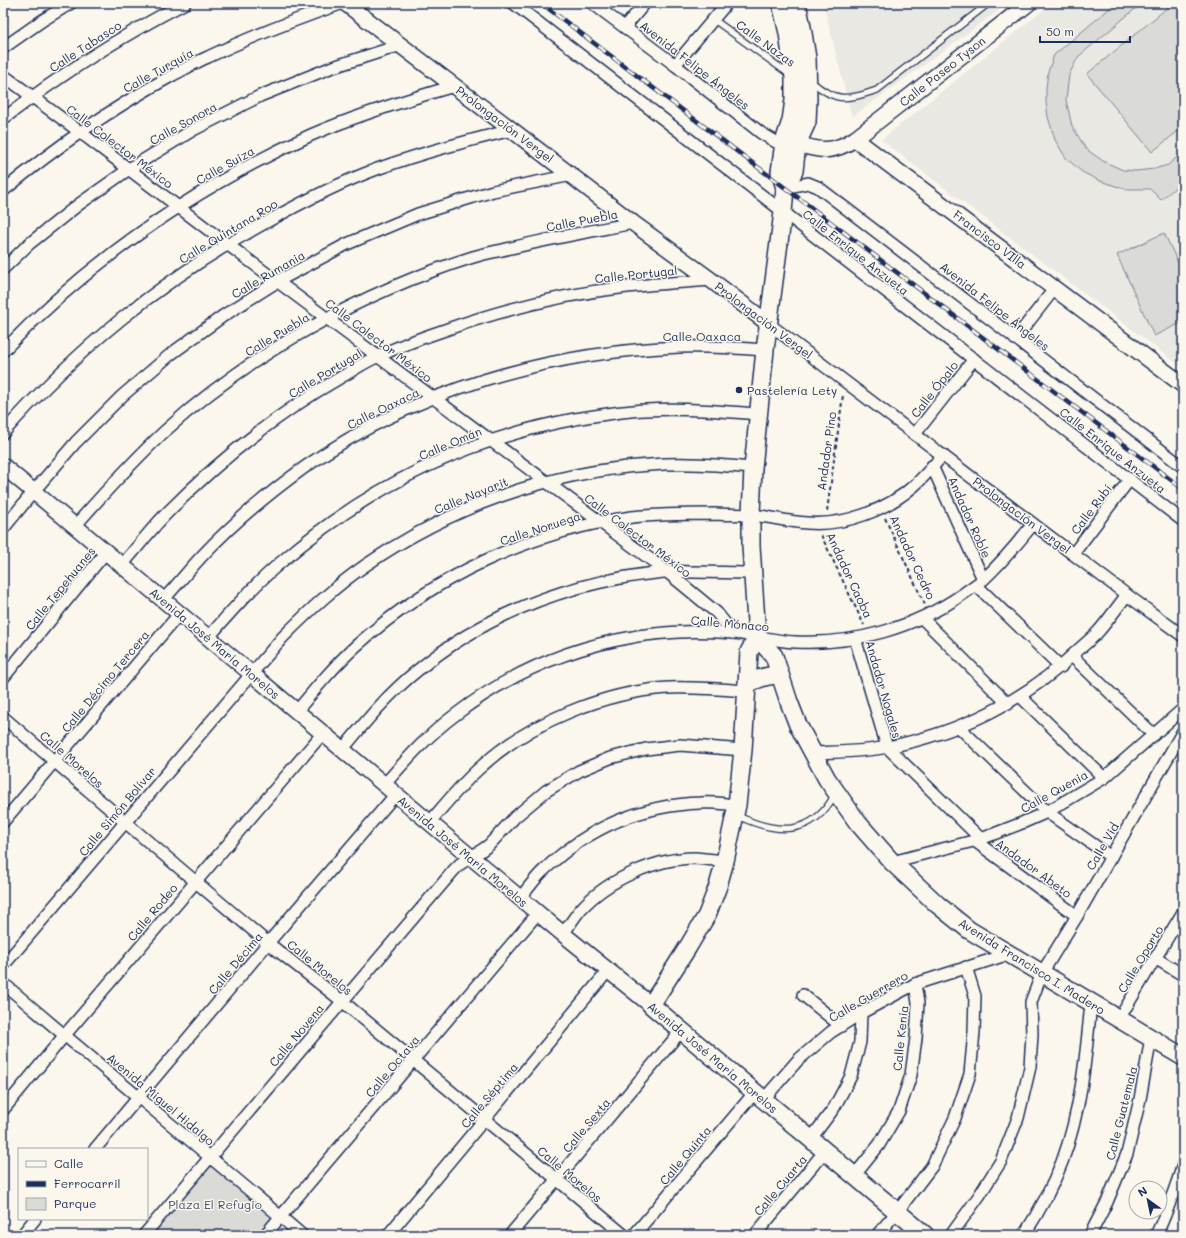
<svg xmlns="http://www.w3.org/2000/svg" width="1186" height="1238" viewBox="0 0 1186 1238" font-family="Mali,sans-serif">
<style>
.built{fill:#eae8e2}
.green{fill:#dadad7;stroke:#7a849a}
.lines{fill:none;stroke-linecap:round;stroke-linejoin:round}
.lane-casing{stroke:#1b2f5e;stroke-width:8}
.street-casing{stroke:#1b2f5e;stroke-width:14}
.secondary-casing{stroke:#1b2f5e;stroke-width:18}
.primary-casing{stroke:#1b2f5e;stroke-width:20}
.path{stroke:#1b2f5e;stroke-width:2;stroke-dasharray:4 3;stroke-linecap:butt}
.lane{stroke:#fbf7ec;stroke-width:5.5}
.street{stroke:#fbf7ec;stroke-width:11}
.secondary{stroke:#fbf7ec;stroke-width:15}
.primary{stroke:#fbf7ec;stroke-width:17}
.rail-casing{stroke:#1b2f5e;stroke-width:4.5}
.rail{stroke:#fbf7ec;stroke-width:3;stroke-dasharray:9;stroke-linecap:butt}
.poi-dot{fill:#1b2f5e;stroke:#fbf7ec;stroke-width:1.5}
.labels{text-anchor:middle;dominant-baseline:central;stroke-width:3;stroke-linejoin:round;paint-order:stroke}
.street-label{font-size:12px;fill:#1b2f5e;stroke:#fbf7ec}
.poi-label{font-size:12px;fill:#1b2f5e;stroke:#fbf7ec;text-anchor:start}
.park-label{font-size:12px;fill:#415176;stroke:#fbf7ec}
</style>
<rect width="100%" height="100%" fill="#fbf7ec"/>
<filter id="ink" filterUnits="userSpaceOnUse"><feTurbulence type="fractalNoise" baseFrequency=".025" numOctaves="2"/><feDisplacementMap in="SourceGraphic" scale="8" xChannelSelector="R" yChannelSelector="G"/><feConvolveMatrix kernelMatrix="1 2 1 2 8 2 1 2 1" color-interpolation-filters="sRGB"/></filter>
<g filter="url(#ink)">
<g class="built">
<path d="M823 3H1009L852 117Z"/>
<path d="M1052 3H1183V368L881 140Z"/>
</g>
<g class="green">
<path d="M1116 3H1142L1078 57 1069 75 1066 100 1072 126 1086 149 1103 161 1123 170 1136 171 1154 169 1168 165 1183 152V181L1161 200 1150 189H1125L1100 181 1082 172 1066 158 1055 140 1048 117 1046 102V88L1048 72 1054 55Z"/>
<path d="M1173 3H1183V127L1152 152 1087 74Z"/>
<path d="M1164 233 1183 273V322L1154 336 1117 255Z"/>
<path d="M211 1160 277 1216 261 1235H148Z"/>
</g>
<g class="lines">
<g class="lane-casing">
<g id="lane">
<path d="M713 19 789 74"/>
<path d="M811 81C836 103 847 100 877 90L989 3"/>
<path d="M736 815C775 834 812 838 835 794"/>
</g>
</g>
<g class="street-casing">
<g id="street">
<path d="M513 3 1183 521"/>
<path d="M592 3 675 65 761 133 776 142H784"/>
<path d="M625 27 645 3"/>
<path d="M3 48 43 20 71 3"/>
<path d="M675 65 727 3"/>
<path d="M3 75 80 132 227 244 666 571 717 613 733 633"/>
<path d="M3 119C60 75 121 36 185 3"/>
<path d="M785 188 808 183 818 187 1183 467"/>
<path d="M3 191C56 147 112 108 173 75 185 69 196 62 208 57 252 36 297 19 343 3"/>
<path d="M3 269 29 244 78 205 129 169 193 130 260 96 330 68 401 45"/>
<path d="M769 324 1127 595 1183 636"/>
<path d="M1015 339 1055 288"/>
<path d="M3 351C92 259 194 188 311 135 357 115 406 100 454 86"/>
<path d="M3 433C77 349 158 283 256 228 291 208 327 189 364 174 412 155 462 142 512 130"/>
<path d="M915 434 974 359"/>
<path d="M932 466 983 579"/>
<path d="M75 526C104 493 133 461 165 431 251 353 363 292 473 257 486 253 499 251 511 248 552 238 592 231 633 223"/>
<path d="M3 529 34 491 76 442 122 396 171 354 223 316 278 281 347 244 418 214 493 191 572 175"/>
<path d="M1073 554 1130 479"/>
<path d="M122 565C137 548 151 529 167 513 219 460 278 413 343 376 355 369 366 361 379 356 399 346 421 338 442 331 501 310 564 294 627 287 655 284 683 282 711 280"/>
<path d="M976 585 1061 667"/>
<path d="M164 599C177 585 189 570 202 556 233 523 269 493 305 467 414 390 548 352 680 347 708 346 737 348 765 350"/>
<path d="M922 618 1008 704"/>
<path d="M209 637C231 611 254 585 280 563 366 488 463 440 575 419 599 415 622 411 646 410 684 408 721 411 758 414"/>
<path d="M855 638 887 747 981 839"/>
<path d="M1072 656 1154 735"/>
<path d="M3 678 106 552"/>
<path d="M1020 696 1104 778"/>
<path d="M297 711C316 688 334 666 356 646 433 577 530 531 632 517 660 514 688 514 716 514 728 515 741 514 753 515 771 517 789 522 807 523 845 526 887 510 915 485 925 476 934 465 943 455"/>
<path d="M3 717 125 822 268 943 342 1001 624 1235"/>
<path d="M959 727 1047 812 1111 857"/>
<path d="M343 749C366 721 389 693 418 670 489 612 573 581 664 572 674 571 685 572 694 572 714 572 733 573 752 573"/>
<path d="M813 753C838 752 863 752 888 747 959 733 1025 701 1077 651 1084 645 1091 639 1097 633 1108 621 1117 607 1127 595"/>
<path d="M384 785C406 760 428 735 455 715 507 675 568 648 633 637 648 634 665 633 681 632 696 631 717 632 733 633 754 635 774 641 795 642 854 645 914 628 963 594 970 589 977 584 984 579 1002 562 1018 543 1033 524"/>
<path d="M3 822 180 613"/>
<path d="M430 822C447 802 463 782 483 765 530 722 605 692 668 688 694 687 720 689 746 691"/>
<path d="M975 841 1077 916"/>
<path d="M892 862 981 839 1022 823 1047 812 1104 778 1183 709"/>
<path d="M520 898C528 889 535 878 544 870 588 828 640 805 701 803 713 802 725 804 737 805"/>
<path d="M563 934C569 926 574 917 581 909 607 880 656 858 695 858 705 859 715 860 725 861"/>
<path d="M1155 958 1183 975"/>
<path d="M3 966 282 638C308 612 335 586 366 565 450 507 548 472 650 465 684 462 718 465 753 468"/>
<path d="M3 983C102 1068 203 1150 302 1235"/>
<path d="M803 995 841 1026"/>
<path d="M1119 1019 1183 912"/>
<path d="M763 1100 798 1060 831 1032 861 1013 915 984 1009 954"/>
<path d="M3 1110 64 1036 323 733"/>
<path d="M810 1140 834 1108 851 1076 860 1042 861 1013"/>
<path d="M95 1149 268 943 396 794"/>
<path d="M854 1176 879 1145 899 1111 911 1075 916 1038 918 1003 915 984"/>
<path d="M22 1235 35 1219"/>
<path d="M144 1235 454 870 460 864 482 850 489 845 515 817 546 791 579 771 610 758 646 749 680 745 743 750"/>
<path d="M265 1235 538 913"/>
<path d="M388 1235 608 971"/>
<path d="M510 1235 681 1031"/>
<path d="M634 1235 755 1092"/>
<path d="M755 1235 825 1151"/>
<path d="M877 1235 897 1212 932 1166 955 1118 970 1074 974 1032 975 996 966 967"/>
<path d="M951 1235 979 1196 1001 1161 1018 1118 1030 1067 1032 1034 1031 1002 1042 973 1077 916 1183 731"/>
<path d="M1024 1235C1039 1212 1052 1188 1062 1162 1081 1111 1086 1056 1091 1003"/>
<path d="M1090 1235 1107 1202 1127 1154 1140 1099 1151 1038"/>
<path d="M1156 1235C1167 1213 1175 1189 1183 1165"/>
</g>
</g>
<g class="secondary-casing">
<g id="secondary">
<path d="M345 3 512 130 633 223 711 280 769 324"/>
<path d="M855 139 1183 385"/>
<path d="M787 142C817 148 826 157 855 139L1029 3"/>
<path d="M3 466 563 934 651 1005"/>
</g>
</g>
<g class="primary-casing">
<g id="primary">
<path d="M781 3 788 33 794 78V100L791 121 784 142 780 172 785 188 783 212 765 350 753 468 751 515V546L757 637 749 652 743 750 737 805 725 861 718 886 707 915 688 947 651 1005 925 1235"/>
<path d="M785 188 794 171 797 144 807 122 808 99 807 58 802 27 797 3"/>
<path d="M757 637 774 656 789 702 798 725 813 753 827 779 858 823 892 862 938 905 969 930 1183 1057"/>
<path d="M747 684C758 678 768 675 780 675"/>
</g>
</g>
<g class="path">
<path d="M827 511 843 395"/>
<path d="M885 518 925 605"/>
<path d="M821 535 864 625"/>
</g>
<use href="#lane" class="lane"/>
<use href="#street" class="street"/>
<use href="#secondary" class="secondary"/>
<use href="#primary" class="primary"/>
<g class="rail-casing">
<path id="rail" d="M541 3 1183 489"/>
</g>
<use href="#rail" class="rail"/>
</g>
</g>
<circle class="poi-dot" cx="739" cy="390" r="4"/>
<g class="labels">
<g class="street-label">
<text transform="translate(766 43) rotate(36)">Calle Nazas</text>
<text transform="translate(85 46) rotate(-33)">Calle Tabasco</text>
<text transform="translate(695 65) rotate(38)">Avenida Felipe Ángeles</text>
<text transform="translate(158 70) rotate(-29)">Calle Turquía</text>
<text transform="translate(942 71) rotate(-38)">Calle Paseo Tyson</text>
<text transform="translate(183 123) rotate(-29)">Calle Sonora</text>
<text transform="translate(505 124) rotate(37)">Prolongación Vergel</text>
<text transform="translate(120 146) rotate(37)">Calle Colector México</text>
<text transform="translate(225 165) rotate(-29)">Calle Suiza</text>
<text transform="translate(582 220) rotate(-11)">Calle Puebla</text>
<text transform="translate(228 231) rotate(-31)">Calle Quintana Roo</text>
<text transform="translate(990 239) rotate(37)">Francisco VIlla</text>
<text transform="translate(856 252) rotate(38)">Calle Enrique Anzueta</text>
<text transform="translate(268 274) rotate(-30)">Calle Rumania</text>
<text transform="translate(636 274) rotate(-6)">Calle Portugal</text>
<text transform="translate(995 306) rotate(38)">Avenida Felipe Ángeles</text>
<text transform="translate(764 320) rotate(37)">Prolongación Vergel</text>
<text transform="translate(277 334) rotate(-31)">Calle Puebla</text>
<text x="702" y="336">Calle Oaxaca</text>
<text transform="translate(379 340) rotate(37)">Calle Colector México</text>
<text transform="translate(325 373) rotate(-31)">Calle Portugal</text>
<text transform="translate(934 389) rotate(-52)">Calle Ópalo</text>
<text transform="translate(383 408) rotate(-26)">Calle Oaxaca</text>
<text transform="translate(450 443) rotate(-23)">Calle Omán</text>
<text transform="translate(1113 450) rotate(38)">Calle Enrique Anzueta</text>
<text transform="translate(826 451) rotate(-82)">Andador Pino</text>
<text transform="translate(471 495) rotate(-22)">Calle Nayarit</text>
<text transform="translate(1091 509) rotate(-53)">Calle Rubí</text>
<text transform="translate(1022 515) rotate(37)">Prolongación Vergel</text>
<text transform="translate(970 517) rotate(66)">Andador Roble</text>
<text transform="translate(540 528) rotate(-18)">Calle Noruega</text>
<text transform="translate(638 535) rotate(37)">Calle Colector México</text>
<text transform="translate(913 557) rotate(65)">Andador Cedro</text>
<text transform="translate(850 575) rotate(65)">Andador Caoba</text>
<text transform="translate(60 588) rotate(-51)">Calle Tepehuanes</text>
<text transform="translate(730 623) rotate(5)">Calle Mónaco</text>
<text transform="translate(215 643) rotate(40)">Avenida José María Morelos</text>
<text transform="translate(105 681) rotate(-50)">Calle Décimo Tercera</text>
<text transform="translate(884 689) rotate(74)">Andador Nogales</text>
<text transform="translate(72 759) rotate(41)">Calle Morelos</text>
<text transform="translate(1054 791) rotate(-29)">Calle Quenia</text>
<text transform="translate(117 811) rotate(-50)">Calle Simón Bolívar</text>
<text transform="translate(1102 846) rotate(-60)">Calle Vid</text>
<text transform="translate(463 851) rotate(40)">Avenida José María Morelos</text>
<text transform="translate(1034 868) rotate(36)">Andador Abeto</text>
<text transform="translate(152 912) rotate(-50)">Calle Rodeo</text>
<text transform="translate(1140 959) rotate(-59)">Calle Oporto</text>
<text transform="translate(235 963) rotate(-50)">Calle Décima</text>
<text transform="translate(1032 966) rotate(32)">Avenida Francisco I. Madero</text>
<text transform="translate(320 967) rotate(39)">Calle Morelos</text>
<text transform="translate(868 996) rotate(-30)">Calle Guerrero</text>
<text transform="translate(296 1035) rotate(-50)">Calle Novena</text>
<text transform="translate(900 1038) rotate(-84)">Calle Kenia</text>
<text transform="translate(713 1057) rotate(40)">Avenida José María Morelos</text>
<text transform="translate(392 1066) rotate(-50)">Calle Octava</text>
<text transform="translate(489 1095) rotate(-50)">Calle Séptima</text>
<text transform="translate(161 1099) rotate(40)">Avenida Miguel Hidalgo</text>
<text transform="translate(1121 1113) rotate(-76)">Calle Guatemala</text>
<text transform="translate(586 1125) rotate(-50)">Calle Sexta</text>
<text transform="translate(685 1155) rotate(-50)">Calle Quinta</text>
<text transform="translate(570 1174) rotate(40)">Calle Morelos</text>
<text transform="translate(780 1185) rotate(-50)">Calle Cuarta</text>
</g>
<g class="poi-label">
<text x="747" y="390">Pastelería Lety</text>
</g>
<g class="park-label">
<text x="215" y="1204">Plaza El Refugio</text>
</g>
</g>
<rect width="1186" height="1238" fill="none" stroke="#fbf7ec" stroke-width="16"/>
<rect x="8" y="8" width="1170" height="1222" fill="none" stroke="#1b2f5e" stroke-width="1.5" filter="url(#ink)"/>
<rect x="18" y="1148" width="130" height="72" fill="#fbf7ec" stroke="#a1a7b3"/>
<rect x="26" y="1161" width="20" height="6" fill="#fbf7ec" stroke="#a1a7b3"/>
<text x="54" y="1168" font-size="12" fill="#1b2f5e">Calle</text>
<rect x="26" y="1181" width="20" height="6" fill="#1b2f5e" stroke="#a1a7b3"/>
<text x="54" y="1188" font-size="12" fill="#1b2f5e">Ferrocarril</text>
<rect x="26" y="1198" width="20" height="12" fill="#dadad7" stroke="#a1a7b3"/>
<text x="54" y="1208" font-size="12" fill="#1b2f5e">Parque</text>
<g transform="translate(1148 1200) rotate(327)"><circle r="19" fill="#fbf7ec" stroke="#a1a7b3"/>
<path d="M0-3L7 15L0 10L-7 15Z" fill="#1b2f5e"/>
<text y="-6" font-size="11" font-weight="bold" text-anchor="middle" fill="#1b2f5e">N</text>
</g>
<path d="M1040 36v6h90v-6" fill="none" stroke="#1b2f5e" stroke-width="2"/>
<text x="1046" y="36" font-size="12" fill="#1b2f5e" stroke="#fbf7ec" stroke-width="3" paint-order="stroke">50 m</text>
</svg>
